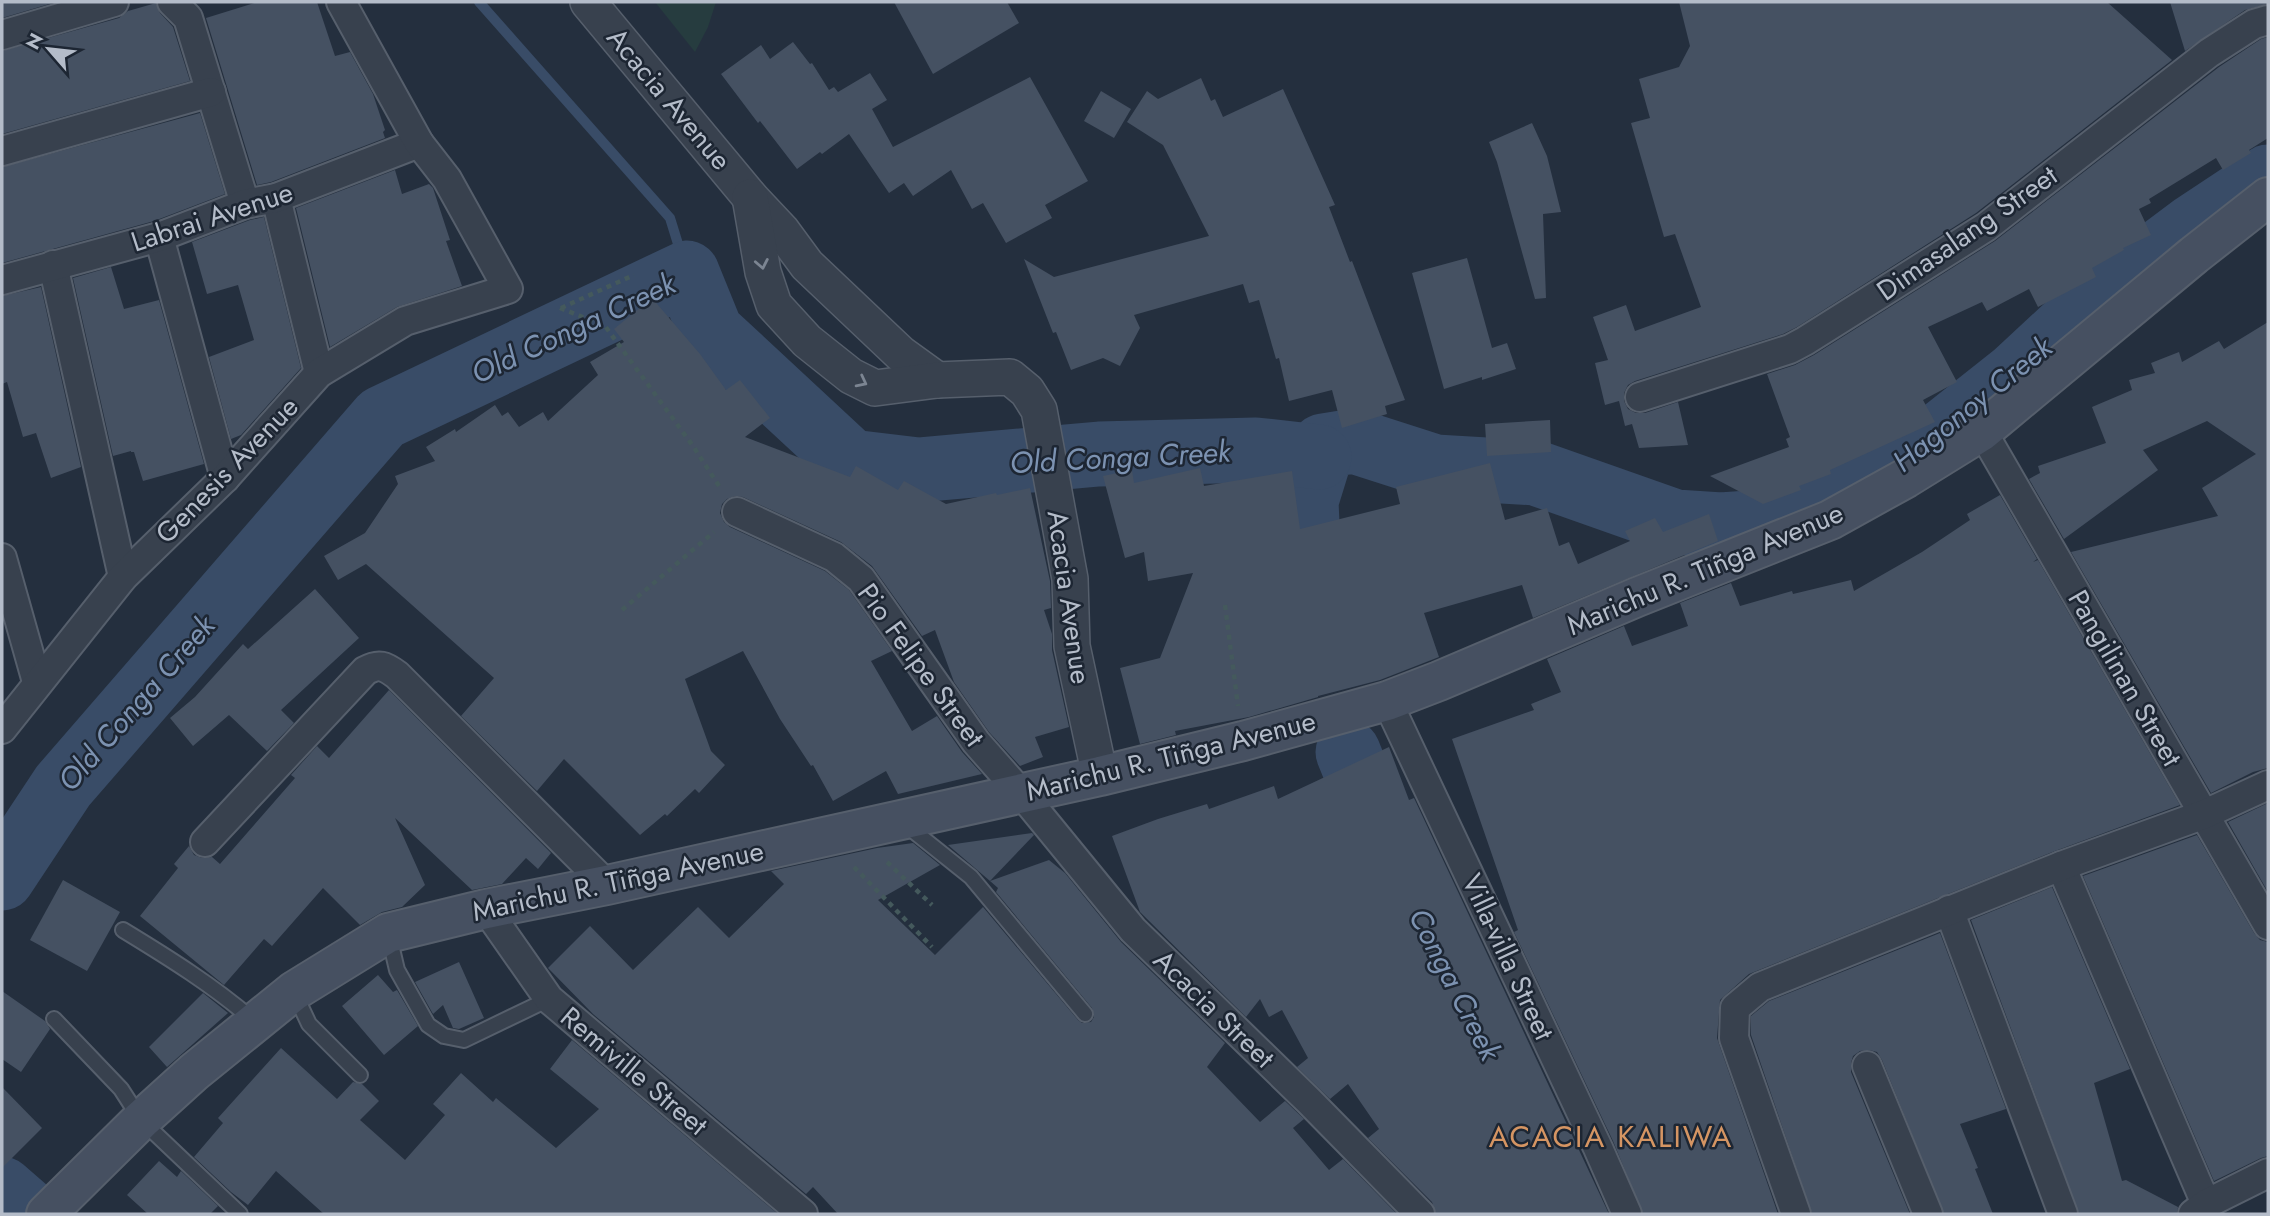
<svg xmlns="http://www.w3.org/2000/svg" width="2270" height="1216" viewBox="0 0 2270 1216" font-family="Jost,sans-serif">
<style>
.green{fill:#263c3f}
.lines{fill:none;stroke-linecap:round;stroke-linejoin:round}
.stream{stroke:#394c67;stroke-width:10}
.river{stroke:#394c67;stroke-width:65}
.building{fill:#455162}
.service-casing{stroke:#565f6c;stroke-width:18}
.minor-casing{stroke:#565f6c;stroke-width:32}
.tertiary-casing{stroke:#565f6c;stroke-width:38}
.secondary-casing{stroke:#565f6c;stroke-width:42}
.path{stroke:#44595c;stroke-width:4.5;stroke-dasharray:5 5;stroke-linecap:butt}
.service{stroke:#38414e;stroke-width:14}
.minor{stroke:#38414e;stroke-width:28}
.tertiary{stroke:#38414e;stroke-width:35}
.secondary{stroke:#465061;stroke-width:38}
.oneway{stroke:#7c8592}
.labels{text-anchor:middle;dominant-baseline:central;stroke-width:5;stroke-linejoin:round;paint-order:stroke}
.street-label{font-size:28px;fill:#b4bcc9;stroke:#1d2633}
.water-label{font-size:30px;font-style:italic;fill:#7c92b1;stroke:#1d2633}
.neighbourhood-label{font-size:30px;letter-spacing:2px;fill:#d59563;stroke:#1d2633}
</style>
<rect width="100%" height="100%" fill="#242f3e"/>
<path class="green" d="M655 2H716L708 27 695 52Z"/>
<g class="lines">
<path class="stream" d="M479 2 670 218 687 273"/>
<g class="river">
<path d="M1314 617 1310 592 1306 501 1323 446 1354 441 1435 467 1536 473 1675 522 1721 525 1792 520 1899 467 2015 375 2098 298 2194 226 2268 177"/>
<path d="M1348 752 1386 846"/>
<path d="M2 878 63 786 382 418 687 273 711 332 851 462 918 470 1099 454 1256 450 1319 457"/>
<path d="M2 1189 25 1209"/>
</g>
</g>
<g class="building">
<path d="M2 2H56L2 18Z"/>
<path d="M258 2H317L335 56 350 52 373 94 385 130 383 132 385 138 271 182 257 185 206 18Z"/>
<path d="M894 2H1007L1019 23 933 74Z"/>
<path d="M1679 2H2107L2172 60 1976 213 1797 327 1783 334 1635 381 1628 385 1624 393V401L1628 409 1636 413H1645L1678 402 1688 445 1639 448 1632 424 1625 426 1619 401 1605 405 1595 363 1608 360 1593 317 1626 305 1635 331 1701 307 1675 234 1664 237 1631 123 1650 118 1639 79 1679 67 1690 46Z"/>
<path d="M2170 2H2268V4L2245 10 2185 51Z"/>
<path d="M156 3 160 13 173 27 190 81 2 134V51L119 18 128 11Z"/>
<path d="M2268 37V138L2249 150 2251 153 2223 170 2216 158 2149 199 2151 203 2139 209 2151 235 2123 248 2124 250 2092 268 2096 277 2038 307 2029 289 1987 311 1982 302 1928 327 1957 382 1923 400 1935 422 1830 470 1831 474 1799 486 1801 490 1763 504 1710 476 1789 447 1786 439 1790 437 1767 374 1795 365 1814 355 1995 241 2219 67 2261 39Z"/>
<path d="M793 42 810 64 812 63 829 90 834 87 838 92 870 73 887 100 872 109 893 147 1030 77 1088 181 1045 205 1052 218 1006 243 983 203 972 209 951 170 913 196 904 183 889 193 849 134 822 154 820 152 797 169 760 121 758 123 721 74 761 45 770 59Z"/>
<path d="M1201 78 1211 101 1215 99 1223 117 1283 89 1335 205 1329 207 1350 262 1352 261 1405 400 1385 406 1387 414 1342 428 1332 390 1289 401 1279 358 1276 359 1259 300 1249 303 1243 284 1134 315 1140 328 1120 366 1103 358 1071 370 1056 332 1053 333 1024 259 1054 277 1209 236 1163 145 1127 122 1147 91 1158 99Z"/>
<path d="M1101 91 1131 109 1114 138 1084 121Z"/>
<path d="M200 113 225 194 154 221 2 263V167Z"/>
<path d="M1532 123 1547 156 1561 212 1543 214 1546 298 1535 299 1497 162 1489 142Z"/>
<path d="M395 170 402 194 429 184 433 188 450 240 446 241 462 286 397 307 330 347 296 208Z"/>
<path d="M264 217 301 368 241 435 231 439 209 357 254 340 238 285 207 294 192 242 250 220Z"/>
<path d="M1467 258 1492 348 1507 343 1516 369 1482 380V377L1444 389 1412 273Z"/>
<path d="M111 267 124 309 159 300 204 464 143 481 134 452H131V451L113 456 73 278Z"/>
<path d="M41 287 81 467 51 478 36 433 23 437 7 382 2 384V296Z"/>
<path d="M652 298 700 354 726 390 740 380 770 418 745 437 850 477 856 466 898 490 904 481 946 504 996 493 997 495 1030 488 1050 581 1051 608 1044 610 1052 634V650L1069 727 1035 737 1043 757 1020 766 989 732 954 682 935 630 922 636 872 566 841 542 743 497 735 496 727 499 722 504 720 513 724 522 730 527 825 571 849 590 892 651 871 661 912 731 937 716 962 752 982 774 898 794 886 771 833 801 813 765 811 766 780 719 743 651 685 679 711 751 725 765 699 793 695 789 667 816 665 814 640 835 564 759 537 791 461 716 494 678 366 564 338 580 324 556 365 533 398 484 395 476 435 461 426 447 455 429 456 432 495 405 502 416 508 412 519 427 543 412 548 421 598 375 590 362 624 342 614 329Z"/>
<path d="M2268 322V768L2253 772 2211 793 2071 552 2218 516 2202 488 2256 454 2207 421 2143 450 2158 470 2064 539 2029 479 2040 473 2038 466 2106 443 2092 407 2132 390 2129 380 2155 373 2151 363 2179 352 2182 362 2219 341 2224 349Z"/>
<path d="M1550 420 1551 452 1487 456 1485 424Z"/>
<path d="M1490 463 1505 520 1547 508 1559 546 1569 542 1578 564 1630 541 1625 531 1655 518 1663 532 1709 514 1718 541 1533 618 1522 585 1424 613 1439 657 1380 680 1318 696V697L1249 717 1175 731 1176 735 1140 744 1120 668 1160 658 1193 573 1148 581 1144 552 1125 558 1103 476 1132 470 1134 483 1200 468 1204 486 1292 471 1300 529 1400 504 1396 487Z"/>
<path d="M2000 495 2037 559 2033 562 2038 560 2180 805 2055 851 1749 974 1720 1000 1717 1038 1778 1214H1643L1613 1141 1514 932 1518 930 1452 739 1534 710 1531 704 1561 692 1547 659 1624 626 1632 646 1688 626 1680 603 1731 583 1740 606 1792 591 1793 594 1851 580 1854 591 1922 552 1970 520 1967 514Z"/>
<path d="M315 589 359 638 281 710 294 723 267 751 229 715 193 746 170 718 195 697 243 644 248 649Z"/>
<path d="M389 690 551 853 538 869 526 858 502 884 472 890 395 818 425 885 402 907 382 912 360 925 323 888 272 946 264 939 224 985 140 916 178 868 174 864 189 846 194 855 202 858 212 857 220 864 295 778 291 775 317 746 329 758Z"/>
<path d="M1389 747 1409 800 1414 798 1609 1214H1436L1432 1202 1368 1138 1379 1129 1348 1084 1330 1099 1297 1067 1308 1058 1282 1010 1269 1017 1260 999 1246 1017 1140 912 1112 836 1158 819 1207 804 1209 809 1274 786 1278 799Z"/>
<path d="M2268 803V892L2228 822Z"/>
<path d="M1032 833 1034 835 990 881 948 845Z"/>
<path d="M2197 835 2254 933 2260 940 2268 942V1156L2261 1158 2214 1181 2083 876Z"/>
<path d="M913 843 940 865 878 900 935 955 983 907 1078 1020 1082 1023 1091 1022 1094 1017 1092 1008 996 892 998 888 990 881 1049 860 1065 873 1121 942 1225 1043 1207 1067 1260 1122 1285 1101 1304 1119 1293 1128 1329 1170 1343 1159 1397 1214H838L813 1187 806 1194 593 1014 548 968 590 926 633 970 698 907 729 938 784 884 771 871 877 848Z"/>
<path d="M63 880 120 912 87 971 30 940Z"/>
<path d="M2052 887 2130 1069 2094 1083 2122 1181 2126 1180 2178 1207 2177 1214H2079L1971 920Z"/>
<path d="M1940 933 2006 1109 1960 1124 1978 1168 1975 1169 1993 1214H1944L1882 1060 1877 1052 1869 1050 1860 1051 1853 1056 1851 1063V1072L1910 1214H1812L1751 1035V1016L1769 1001Z"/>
<path d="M459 962 484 1018 459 1029 453 1028 443 1005 433 1014 415 982Z"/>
<path d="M378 975 393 992 397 990 418 1026 384 1055 342 1006Z"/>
<path d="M2 991 45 1021 50 1029 21 1072 2 1059Z"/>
<path d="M203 993 228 1013 167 1067 149 1047Z"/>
<path d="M572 1040 778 1214H324L276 1171 248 1205 231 1192 194 1157 223 1123 218 1118 281 1048 337 1099 353 1082 362 1084 379 1101 360 1120 405 1160 445 1115 433 1104 461 1073 493 1102 496 1098 556 1148 599 1109 550 1069Z"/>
<path d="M2 1087 42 1128 2 1168Z"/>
<path d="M159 1161 177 1177 181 1171 218 1206 210 1214H148L127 1195Z"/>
</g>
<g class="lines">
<g class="service-casing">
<g id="service">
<path d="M906 825 971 877 1085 1014"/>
<path d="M123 930C169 958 214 986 254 1021"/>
<path d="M389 936 397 970 428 1025 444 1036 464 1040 549 999"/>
<path d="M294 992 309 1024 360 1075"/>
<path d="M54 1019 121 1089 141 1120 240 1214"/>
</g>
</g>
<g class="minor-casing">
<g id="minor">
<path d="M172 2 188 18 245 204"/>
<path d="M2 35 114 2"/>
<path d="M2 151 211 92"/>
<path d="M276 198 319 373"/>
<path d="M159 237 225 478"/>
<path d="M53 265 123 577"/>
<path d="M2 280 159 237 245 204 276 198 419 143"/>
<path d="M1640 397 1790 349 1805 341 1986 227 2209 53 2254 24 2268 20"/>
<path d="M1982 431 2268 925"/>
<path d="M737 512 834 557 861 579 976 742 1021 793 1133 930 1309 1101 1420 1214"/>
<path d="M2 558 37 682"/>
<path d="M1387 701 1598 1148 1627 1214"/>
<path d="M2 729 123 577 225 478 319 373 405 321 508 289 447 179 419 143 341 2"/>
<path d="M205 842 365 671C379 663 385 666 397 675L607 885"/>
<path d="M2061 866 2206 1204"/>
<path d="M486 909 549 999 803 1214"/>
<path d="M1949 910 2063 1214"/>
<path d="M1867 1066 1928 1214"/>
<path d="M1796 1214 1734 1038 1735 1008 1760 987 2061 866 2205 814 2268 785"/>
<path d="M2193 1214 2206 1204 2268 1173"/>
</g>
</g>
<g class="tertiary-casing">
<g id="tertiary">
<path d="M588 2 750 197 782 231 807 265 901 354 937 380"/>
<path d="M750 197 763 272 774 305 807 341 851 376 875 388 937 380 1010 377 1027 391 1039 410 1070 579 1072 646 1100 776"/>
</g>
</g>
<g class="secondary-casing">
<path id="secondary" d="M46 1214 141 1120 194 1072 294 991 388 933 486 909 607 885 1100 776 1243 741 1387 701 1439 681 1637 597 1830 520 1906 478 1982 431 2194 255 2268 197"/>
</g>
<g class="path">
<path d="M560 308 605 326 693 446 719 486"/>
<path d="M561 308 634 275"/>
<path d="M1225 605 1238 706"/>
<path d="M622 610 714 532"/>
<path d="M887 862 932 905"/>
<path d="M854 867 932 947"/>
</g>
<use href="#service" class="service"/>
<use href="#minor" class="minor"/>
<use href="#tertiary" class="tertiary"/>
<use href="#secondary" class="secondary"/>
</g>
<defs><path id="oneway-chevron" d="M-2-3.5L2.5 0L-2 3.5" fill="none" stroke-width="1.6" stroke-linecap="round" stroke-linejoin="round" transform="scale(1.75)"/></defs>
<g class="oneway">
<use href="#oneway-chevron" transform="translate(762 264) rotate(79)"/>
<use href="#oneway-chevron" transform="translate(862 382) rotate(27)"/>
</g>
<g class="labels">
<g class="street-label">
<text transform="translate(669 99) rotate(50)">Acacia Avenue</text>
<text transform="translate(212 217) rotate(-18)">Labrai Avenue</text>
<text transform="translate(1967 233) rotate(-35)">Dimasalang Street</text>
<text transform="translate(227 470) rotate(-46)">Genesis Avenue</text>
<text transform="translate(1705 569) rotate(-23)">Marichu R. Tiñga Avenue</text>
<text transform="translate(1069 597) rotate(82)">Acacia Avenue</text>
<text transform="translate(921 665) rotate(54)">Pio Felipe Street</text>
<text transform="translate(2125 678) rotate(60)">Pangilinan Street</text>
<text transform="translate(1171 756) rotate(-14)">Marichu R. Tiñga Avenue</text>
<text transform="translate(618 881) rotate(-12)">Marichu R. Tiñga Avenue</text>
<text transform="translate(1508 957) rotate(65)">Villa-villa Street</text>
<text transform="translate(1214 1009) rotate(44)">Acacia Street</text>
<text transform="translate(634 1071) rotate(40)">Remiville Street</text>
</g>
<g class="water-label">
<text transform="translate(573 328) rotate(-25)">Old Conga Creek</text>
<text transform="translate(1972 404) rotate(-39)">Hagonoy Creek</text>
<text transform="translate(1120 457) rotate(-3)">Old Conga Creek</text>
<text transform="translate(136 703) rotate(-49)">Old Conga Creek</text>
<text transform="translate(1455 984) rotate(63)">Conga Creek</text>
</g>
<g class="neighbourhood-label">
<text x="1611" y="1136">ACACIA KALIWA</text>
</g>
</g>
<rect width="2270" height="1216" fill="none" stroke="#b4bcc9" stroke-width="7"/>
<g transform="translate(49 49) rotate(298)" stroke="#1d2633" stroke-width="5" paint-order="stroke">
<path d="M0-5L12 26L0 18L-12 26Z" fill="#b4bcc9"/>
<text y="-10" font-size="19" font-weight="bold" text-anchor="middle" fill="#b4bcc9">N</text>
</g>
</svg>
